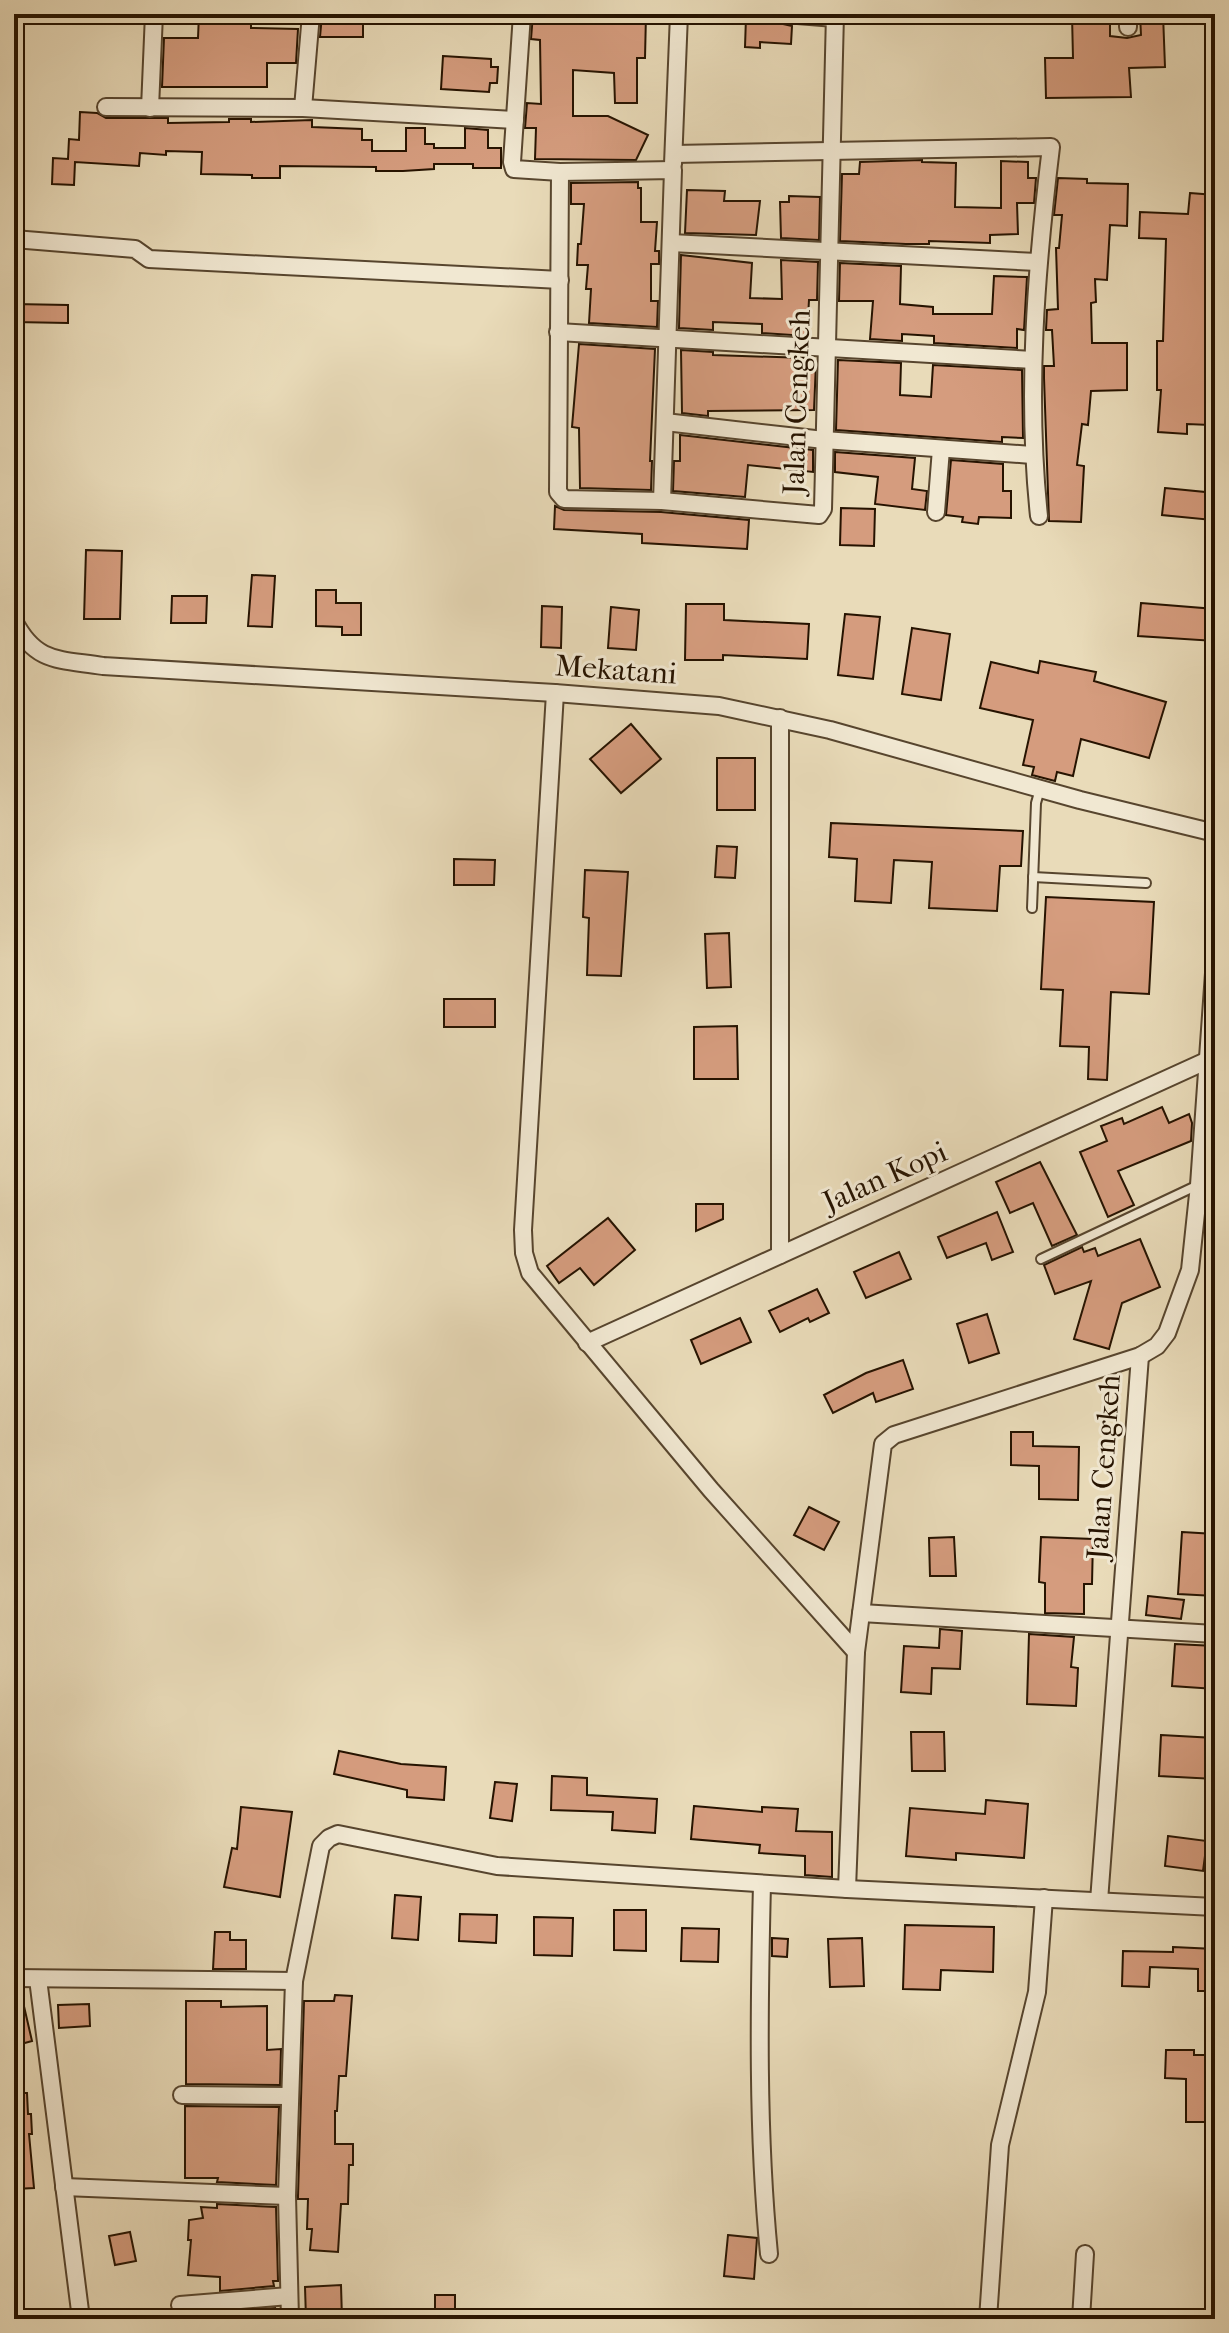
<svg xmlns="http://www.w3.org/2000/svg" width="1229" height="2333" viewBox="0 0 1229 2333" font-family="'IM FELL French Canon',serif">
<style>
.building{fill:#d59c7e;stroke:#261300;stroke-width:2}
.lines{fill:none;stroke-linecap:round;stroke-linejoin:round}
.lane-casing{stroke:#57452e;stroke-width:12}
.street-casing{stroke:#57452e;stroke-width:20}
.lane{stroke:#f1e8d2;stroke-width:8}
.street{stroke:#f1e8d2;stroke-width:16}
.labels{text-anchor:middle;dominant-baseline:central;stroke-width:6;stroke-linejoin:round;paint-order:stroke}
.street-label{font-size:30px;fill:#261300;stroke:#f1e8d2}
</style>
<rect width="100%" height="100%" fill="#e9dbb9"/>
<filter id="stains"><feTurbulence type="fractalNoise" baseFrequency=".0025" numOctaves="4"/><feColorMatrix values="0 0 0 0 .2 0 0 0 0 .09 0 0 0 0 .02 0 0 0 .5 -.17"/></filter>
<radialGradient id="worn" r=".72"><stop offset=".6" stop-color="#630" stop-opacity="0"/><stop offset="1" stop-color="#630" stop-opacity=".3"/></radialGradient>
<g class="building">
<path d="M199 14H251V28L298 29 296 63H267V87H162L164 38H198Z"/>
<path d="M363 14V37H320L322 15Z"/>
<path d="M533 14H646L645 58H637V103H615L614 73 573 70V116H608L648 135 636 160 535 159 536 128H525L527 103 541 104 540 40 531 39Z"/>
<path d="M1110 14V36L1127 38 1141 35 1140 14H1163L1165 67 1129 68 1131 97 1046 98 1045 58H1073L1072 15Z"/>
<path d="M746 17 775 18 779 23 792 26 791 44 760 42V48L745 47Z"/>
<path d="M443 56 491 59V67H498L497 83H490L489 92 441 89Z"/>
<path d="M80 112 97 113 106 118H168V123L229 122V119H251V122L312 120V127L362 129V140H372V151H406V128H425V144H434V148H465V128L488 130V148H501V168H473V164H434V169L403 171H376V167L280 166V178H252V175L201 174 202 152 166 151V155L140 153 139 166 75 162 74 185 52 184 53 158 68 159 69 139 79 140Z"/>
<path d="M922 160V162L956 163 955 207 1001 208V161L1028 162V178H1036L1034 203H1017L1018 234 990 235V243L929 241V244H906L840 241 842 174H859L860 162Z"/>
<path d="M1058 178 1087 179V183L1128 184 1127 226 1110 225 1107 280 1095 279 1096 302 1091 303 1092 343H1127V390L1091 391 1088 425 1082 424 1077 465 1084 466 1081 522 1049 521 1044 378V366H1054L1052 330H1046L1047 310 1058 309 1056 248H1059L1062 215H1054Z"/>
<path d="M638 182V188H641V222H657L655 251H659V264H651V301H658L657 327 589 323 591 289H586L588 265H577L578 244H581L584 204H571V183Z"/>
<path d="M687 190 725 191 724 201H760L756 235 685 233Z"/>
<path d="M1190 193 1215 195V390H1211L1210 425 1187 424V434L1158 432 1161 390H1157V341H1163L1166 239 1139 238 1140 212 1188 214Z"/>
<path d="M789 196 820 197 819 240 781 238 780 202H789Z"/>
<path d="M681 255 752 263 750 298 782 299 781 260 818 262 817 300H809L807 336 762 333V324L713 322V330L679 328Z"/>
<path d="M840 263 901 266 900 304 933 307V314H992L994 276 1027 277 1024 330 1017 329V348L934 343V336L902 334V341L870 339 873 301H839Z"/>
<path d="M14 304 68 305V323L14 322Z"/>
<path d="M579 344 655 349 650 461H652L651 490 580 488 579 428 572 427Z"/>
<path d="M681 350 713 352V355L806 358V363H816L814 410 708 411V416L682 413Z"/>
<path d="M838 360 901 363 900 395 931 397 933 365 1022 370 1023 438 1002 437V442L836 430Z"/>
<path d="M680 435 813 450V472L748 465 745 497 673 491 674 461H680Z"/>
<path d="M835 452 915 458 912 489 927 491 925 510 875 504 878 477 835 472Z"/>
<path d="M951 460 1003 464V491H1011V518L979 517 978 524 962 522 963 517 946 515Z"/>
<path d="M1165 488 1215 493 1212 520 1162 515Z"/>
<path d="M555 506 564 510 661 512 749 520 747 549 642 543V534L554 529Z"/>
<path d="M841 508 875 509 874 546 840 545Z"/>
<path d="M86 550 122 551 120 619H84Z"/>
<path d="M252 575 275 576 272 627 248 626Z"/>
<path d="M316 590H336V603H361V635H342V627L316 626Z"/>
<path d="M172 596H207L206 623H171Z"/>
<path d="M1141 603 1215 609V641L1138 636Z"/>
<path d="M686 604H724V620L809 624 807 659 723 655V660H685Z"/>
<path d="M542 606 562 607 561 648 541 647Z"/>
<path d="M611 607 639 610 636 650 608 648Z"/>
<path d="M845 614 880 617 873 679 838 675Z"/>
<path d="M912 628 950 634 941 700 902 694Z"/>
<path d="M1040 661 1096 672 1094 681 1166 702 1149 758 1081 739 1073 776 1057 772 1055 781 1032 775 1034 767 1023 765 1033 720 980 708 991 662 1038 673Z"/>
<path d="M631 724 661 759 621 793 590 759Z"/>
<rect x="717" y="758" width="38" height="52"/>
<path d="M831 823 1023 831 1021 866H1000L997 911 929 908 932 862 894 860 891 903 855 901 857 859 829 857Z"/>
<path d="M717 846 737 847 735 878 715 877Z"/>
<path d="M454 859 495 860 494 885H454Z"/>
<path d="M585 870 628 872 621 976 587 975 589 918 583 917Z"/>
<path d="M1046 897 1154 902 1149 994 1111 992 1107 1080 1088 1079 1089 1047 1060 1046 1063 990 1041 989Z"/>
<path d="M729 933 731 987 707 988 705 934Z"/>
<rect x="444" y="999" width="51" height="28"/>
<path d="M737 1026 738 1079H694V1027Z"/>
<path d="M1162 1107 1169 1123 1189 1114 1192 1123 1191 1141 1118 1171 1134 1205 1108 1217 1080 1152 1107 1141 1101 1126 1122 1118 1124 1124Z"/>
<path d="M1040 1162 1077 1235 1052 1246 1033 1203 1010 1213 996 1182Z"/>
<path d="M696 1204H723V1219L696 1231Z"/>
<path d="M997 1212 1013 1252 992 1260 986 1243 947 1258 938 1237Z"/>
<path d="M608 1218 635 1250 594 1285 580 1268 559 1283 547 1266Z"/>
<path d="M1140 1239 1160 1287 1122 1303 1109 1349 1074 1339 1091 1281 1055 1294 1044 1265 1082 1247 1084 1252 1095 1248 1098 1256Z"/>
<path d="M899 1252 911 1279 866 1298 854 1272Z"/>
<path d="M817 1289 829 1313 810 1322 808 1318 780 1332 769 1311Z"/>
<path d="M987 1314 999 1353 969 1363 957 1324Z"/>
<path d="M740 1318 751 1342 701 1364 691 1340Z"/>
<path d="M903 1360 913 1389 876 1402 873 1393 833 1413 824 1395 866 1373Z"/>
<path d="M1011 1432H1033V1446L1079 1447 1078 1500 1039 1499V1466L1011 1465Z"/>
<path d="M809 1507 839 1522 824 1550 794 1535Z"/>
<path d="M1182 1532 1215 1534V1596L1178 1594Z"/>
<path d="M954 1537 956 1576H930L929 1538Z"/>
<path d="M1041 1537 1093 1539 1092 1584H1084V1614L1045 1613V1583L1039 1582Z"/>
<path d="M1148 1596 1184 1600 1181 1619 1146 1615Z"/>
<path d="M940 1629 962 1631 960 1669 932 1668 931 1694 901 1692 904 1646 939 1648Z"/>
<path d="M1029 1634 1074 1637 1071 1667 1078 1668 1076 1706 1027 1704Z"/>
<path d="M1175 1644 1215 1646V1689L1172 1686Z"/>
<path d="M911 1732H944L945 1771H912Z"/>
<path d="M1161 1735 1215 1738V1779L1159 1776Z"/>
<path d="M339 1751 401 1764 446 1767 444 1800 407 1797V1790L334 1774Z"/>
<path d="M552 1776 587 1778V1795L657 1799 655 1833 612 1830 613 1812 551 1810Z"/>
<path d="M495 1782 517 1784 512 1821 490 1818Z"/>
<path d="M986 1800 1028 1804 1024 1858 956 1853V1860L906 1856 910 1808 985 1814Z"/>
<path d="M694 1806 762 1812V1807L798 1809 796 1831 832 1832V1877L805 1875V1856L759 1853 760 1845 691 1839Z"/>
<path d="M241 1807 292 1812 280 1897 224 1887 232 1848 237 1849Z"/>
<path d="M1168 1836 1207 1841 1203 1871 1165 1866Z"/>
<path d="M395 1895 421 1897 418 1940 392 1938Z"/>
<path d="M614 1910H646V1951L614 1950Z"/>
<path d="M460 1914 497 1915 496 1943 459 1941Z"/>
<path d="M534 1917 573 1918 572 1956 534 1955Z"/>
<path d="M905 1925 994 1927 993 1972 941 1970 940 1990 903 1989Z"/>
<path d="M682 1928 719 1929 718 1962 681 1961Z"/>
<path d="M215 1932H230V1940H246V1969H213Z"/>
<path d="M772 1938 788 1939 787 1957 772 1956Z"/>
<path d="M862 1938 864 1986 830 1987 828 1939Z"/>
<path d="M1173 1947 1215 1949V1991H1198V1969L1150 1967 1149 1987 1122 1986 1123 1951 1173 1952Z"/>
<path d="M20 1989 32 2041 14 2046V1990Z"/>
<path d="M335 1995 352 1996 346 2076H339L337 2111H335V2144H353V2165H349L348 2204H341L338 2252 310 2250 312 2229H307L308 2199H298V2196L304 2001H334Z"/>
<path d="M186 2001H221V2007L267 2006V2050L281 2049 280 2085 186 2084Z"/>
<path d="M89 2004 90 2026 59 2028 58 2005Z"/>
<path d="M1166 2050H1194V2055H1215V2085H1209V2122H1186V2079L1165 2078Z"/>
<path d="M14 2093H27L28 2114H31L32 2134H29L34 2188 15 2189Z"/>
<path d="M185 2106 279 2107 276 2185 217 2182 218 2178H185Z"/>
<path d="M217 2204 276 2207 278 2281H273L274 2286 220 2291V2277L188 2275 191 2240H188L189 2220 203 2218 201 2207 217 2208Z"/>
<path d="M130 2232 136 2261 115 2265 109 2236Z"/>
<path d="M728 2235 757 2238 754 2279 724 2276Z"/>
<path d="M341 2285 342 2319H306L305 2287Z"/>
<rect x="435" y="2295" width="20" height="24"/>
<path d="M275 2308V2319H219V2313Z"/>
</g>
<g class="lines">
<g class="lane-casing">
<g id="lane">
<path d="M1033 877 1146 883"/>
<path d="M1032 908 1036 803 1040 789"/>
<path d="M1041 1259 1198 1185"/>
</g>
</g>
<g class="street-casing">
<g id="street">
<path d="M522 14 512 162 514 169 560 172 673 170 662 501"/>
<path d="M785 14 835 18"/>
<path d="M1128 14V27"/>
<path d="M106 107 303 108 515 120"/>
<path d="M150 108 154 14"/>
<path d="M303 108 311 14"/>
<path d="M674 154 1051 147C1036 270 1026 393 1039 516"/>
<path d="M673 164 679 14"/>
<path d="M560 172 558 492 564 499 662 501 819 515 823 509 835 14"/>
<path d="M14 239 135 249 149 259 560 280"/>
<path d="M671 243 1037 262"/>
<path d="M558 332 1033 360"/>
<path d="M665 422 824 440 1032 455"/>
<path d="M936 512 941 449"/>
<path d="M14 621C36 664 60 659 103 666L555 693 719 706 830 730 1080 800 1215 833"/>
<path d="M555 693 523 1230 524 1253 530 1273 711 1490 856 1652"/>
<path d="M780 718V1255"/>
<path d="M587 1343 1206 1061"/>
<path d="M861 1613 1215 1634"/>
<path d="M762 1884C759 2008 757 2131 769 2254"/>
<path d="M847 1889 856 1652 883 1444 894 1435 1140 1356 1157 1346 1167 1333 1190 1270 1199 1185 1215 959"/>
<path d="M1099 1901 1140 1356"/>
<path d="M14 1978 294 1981"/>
<path d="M38 1979 81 2319"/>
<path d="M182 2095 290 2096"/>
<path d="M64 2187 287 2196"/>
<path d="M180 2305 289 2296"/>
<path d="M290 2319 287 2196 294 1981 321 1846 329 1838 338 1834 497 1866 847 1889 1215 1907"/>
<path d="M988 2319 1000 2145 1037 1992 1044 1898"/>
<path d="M1081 2319 1085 2254"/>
</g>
</g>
<use href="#lane" class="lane"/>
<use href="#street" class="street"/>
</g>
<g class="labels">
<g class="street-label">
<text transform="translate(797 402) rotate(-88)">Jalan Cengkeh</text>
<text transform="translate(616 670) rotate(4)">Mekatani</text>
<text transform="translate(885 1177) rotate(-24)">Jalan Kopi</text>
<text transform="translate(1104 1467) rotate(-86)">Jalan Cengkeh</text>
</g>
</g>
<rect width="1229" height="2333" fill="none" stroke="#e9dbb9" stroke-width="48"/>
<rect x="16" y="16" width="1197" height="2301" fill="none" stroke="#261300" stroke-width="4"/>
<rect x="24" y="24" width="1181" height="2285" fill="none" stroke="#261300" stroke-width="2"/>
<rect width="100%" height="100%" filter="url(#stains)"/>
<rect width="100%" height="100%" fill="url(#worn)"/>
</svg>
